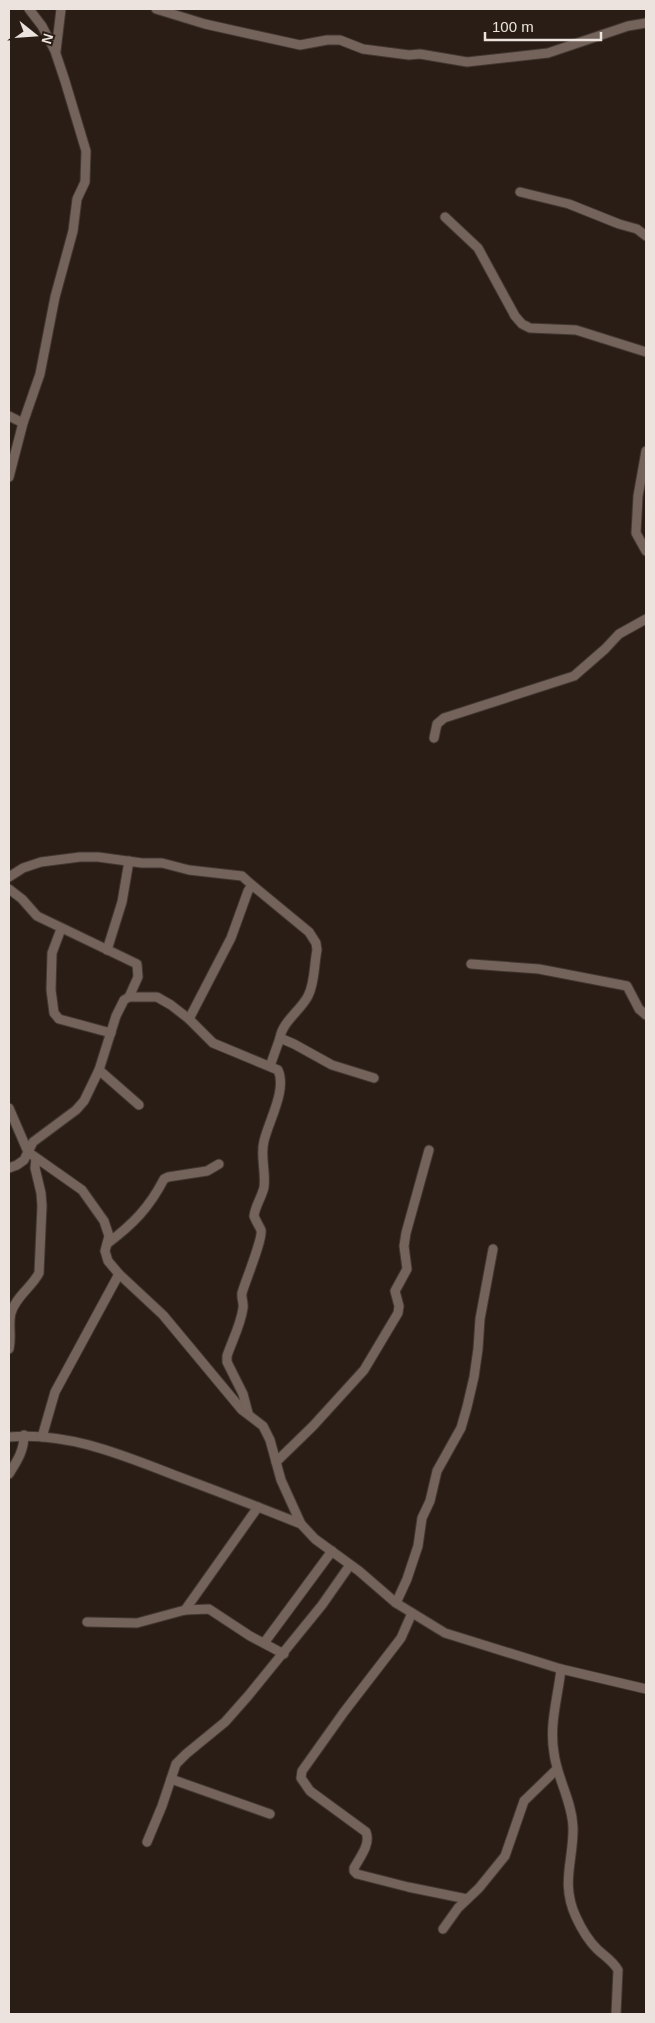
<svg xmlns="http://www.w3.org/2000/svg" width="655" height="2023" viewBox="0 0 655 2023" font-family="Arial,sans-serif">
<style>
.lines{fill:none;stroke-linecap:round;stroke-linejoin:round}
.street-casing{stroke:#423732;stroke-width:11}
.street{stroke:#73635a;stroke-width:9}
</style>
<rect width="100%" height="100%" fill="#2a1d15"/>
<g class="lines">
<g class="street-casing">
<g id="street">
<path d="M156 9 205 24 300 45 327 40H340L363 49 409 55 420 54 467 62 548 53 628 26 646 23"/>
<path d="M56 51 61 9"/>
<path d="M520 192 569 204 619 224 637 229 646 236"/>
<path d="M445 217 478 248 515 316 522 324 530 328 576 330 646 352"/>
<path d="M9 416 23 423"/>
<path d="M646 451 638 496 636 533 646 551"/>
<path d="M9 477 23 423 40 374 55 297 73 231 77 199 85 182 86 151 65 81 55 51 42 26 29 9"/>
<path d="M434 738 437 724 444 718 574 676 605 649 619 634 646 619"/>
<path d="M9 877 23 868 41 862 80 857H98L142 863H162L189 870 242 876 252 885"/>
<path d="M9 889 22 899 37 916 137 964 138 977 129 997"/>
<path d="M61 929 52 953 51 990 54 1013 59 1019 111 1033"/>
<path d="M107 950 122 902 129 861"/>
<path d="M471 964 539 969 627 986 639 1009 646 1015"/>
<path d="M189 1019 231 938 248 891 252 885 309 932 316 943 317 950C314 964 315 983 308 996 301 1010 282 1022 280 1038L294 1044 332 1065 374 1078"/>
<path d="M270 1066 280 1038"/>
<path d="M99 1070 139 1105"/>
<path d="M9 1108 28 1152 82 1190 104 1221 109 1236 105 1251 108 1261 119 1274 163 1315 242 1410 263 1426 270 1440 281 1480 301 1524"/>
<path d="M9 1168 17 1165 24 1160 33 1142 76 1110 84 1101 99 1070 116 1016 124 1000 129 997H157L171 1005 189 1019 213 1043 278 1070C287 1090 269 1120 264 1141 260 1156 266 1171 264 1187 262 1197 255 1206 254 1216 256 1221 259 1226 261 1230 263 1239 245 1282 242 1293 241 1298 244 1303 243 1308 241 1324 232 1341 227 1356V1362L243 1394 248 1413"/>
<path d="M108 1243C133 1224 149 1208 164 1179L168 1177 207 1171 219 1164"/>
<path d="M9 1349C12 1337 8 1324 11 1313 16 1296 32 1287 39 1273L42 1206 41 1193 35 1168 36 1158"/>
<path d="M9 1437C69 1431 127 1457 182 1478 222 1493 261 1508 301 1524L315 1539 359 1571 396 1603 445 1633 561 1669 646 1689"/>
<path d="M42 1437 55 1392 119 1274"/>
<path d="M276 1462 313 1426 364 1370 398 1313 399 1306 395 1291 407 1269 404 1246 406 1233 429 1150"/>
<path d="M9 1474C17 1461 24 1451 24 1435"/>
<path d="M396 1603 407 1579 418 1546 422 1518 430 1501 437 1471 461 1428 467 1407 474 1377 478 1349 480 1319 493 1249"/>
<path d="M185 1610 258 1507"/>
<path d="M412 1613 401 1638 344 1712 302 1771 301 1778 310 1791 366 1832C371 1844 360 1857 354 1868V1871L357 1874 408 1887 467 1899"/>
<path d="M87 1622 137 1623 185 1610 209 1609 250 1636 284 1654"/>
<path d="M264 1643 332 1551"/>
<path d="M561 1669C558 1697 549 1724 554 1753 557 1778 572 1801 573 1827 574 1859 560 1883 576 1917 581 1928 588 1940 597 1949 604 1956 612 1960 618 1970L616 2014"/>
<path d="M171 1779 270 1814"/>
<path d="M147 1842 162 1806 176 1764 186 1754 225 1722 248 1696 322 1605 350 1565"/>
<path d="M443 1929 458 1908 479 1888 505 1856 524 1801 557 1769"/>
</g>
</g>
<use href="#street" class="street"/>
</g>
<rect width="655" height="2023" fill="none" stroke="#ece3de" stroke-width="20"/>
<g transform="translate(35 35) rotate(107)" stroke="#2a1d15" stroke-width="4" paint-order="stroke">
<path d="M0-4L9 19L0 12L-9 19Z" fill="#ece3de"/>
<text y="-8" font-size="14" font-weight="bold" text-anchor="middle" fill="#ece3de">N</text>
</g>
<path d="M485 32v8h116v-8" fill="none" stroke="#ece3de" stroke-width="2.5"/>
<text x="492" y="32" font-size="15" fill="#ece3de" stroke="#2a1d15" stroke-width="4" paint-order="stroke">100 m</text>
</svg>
